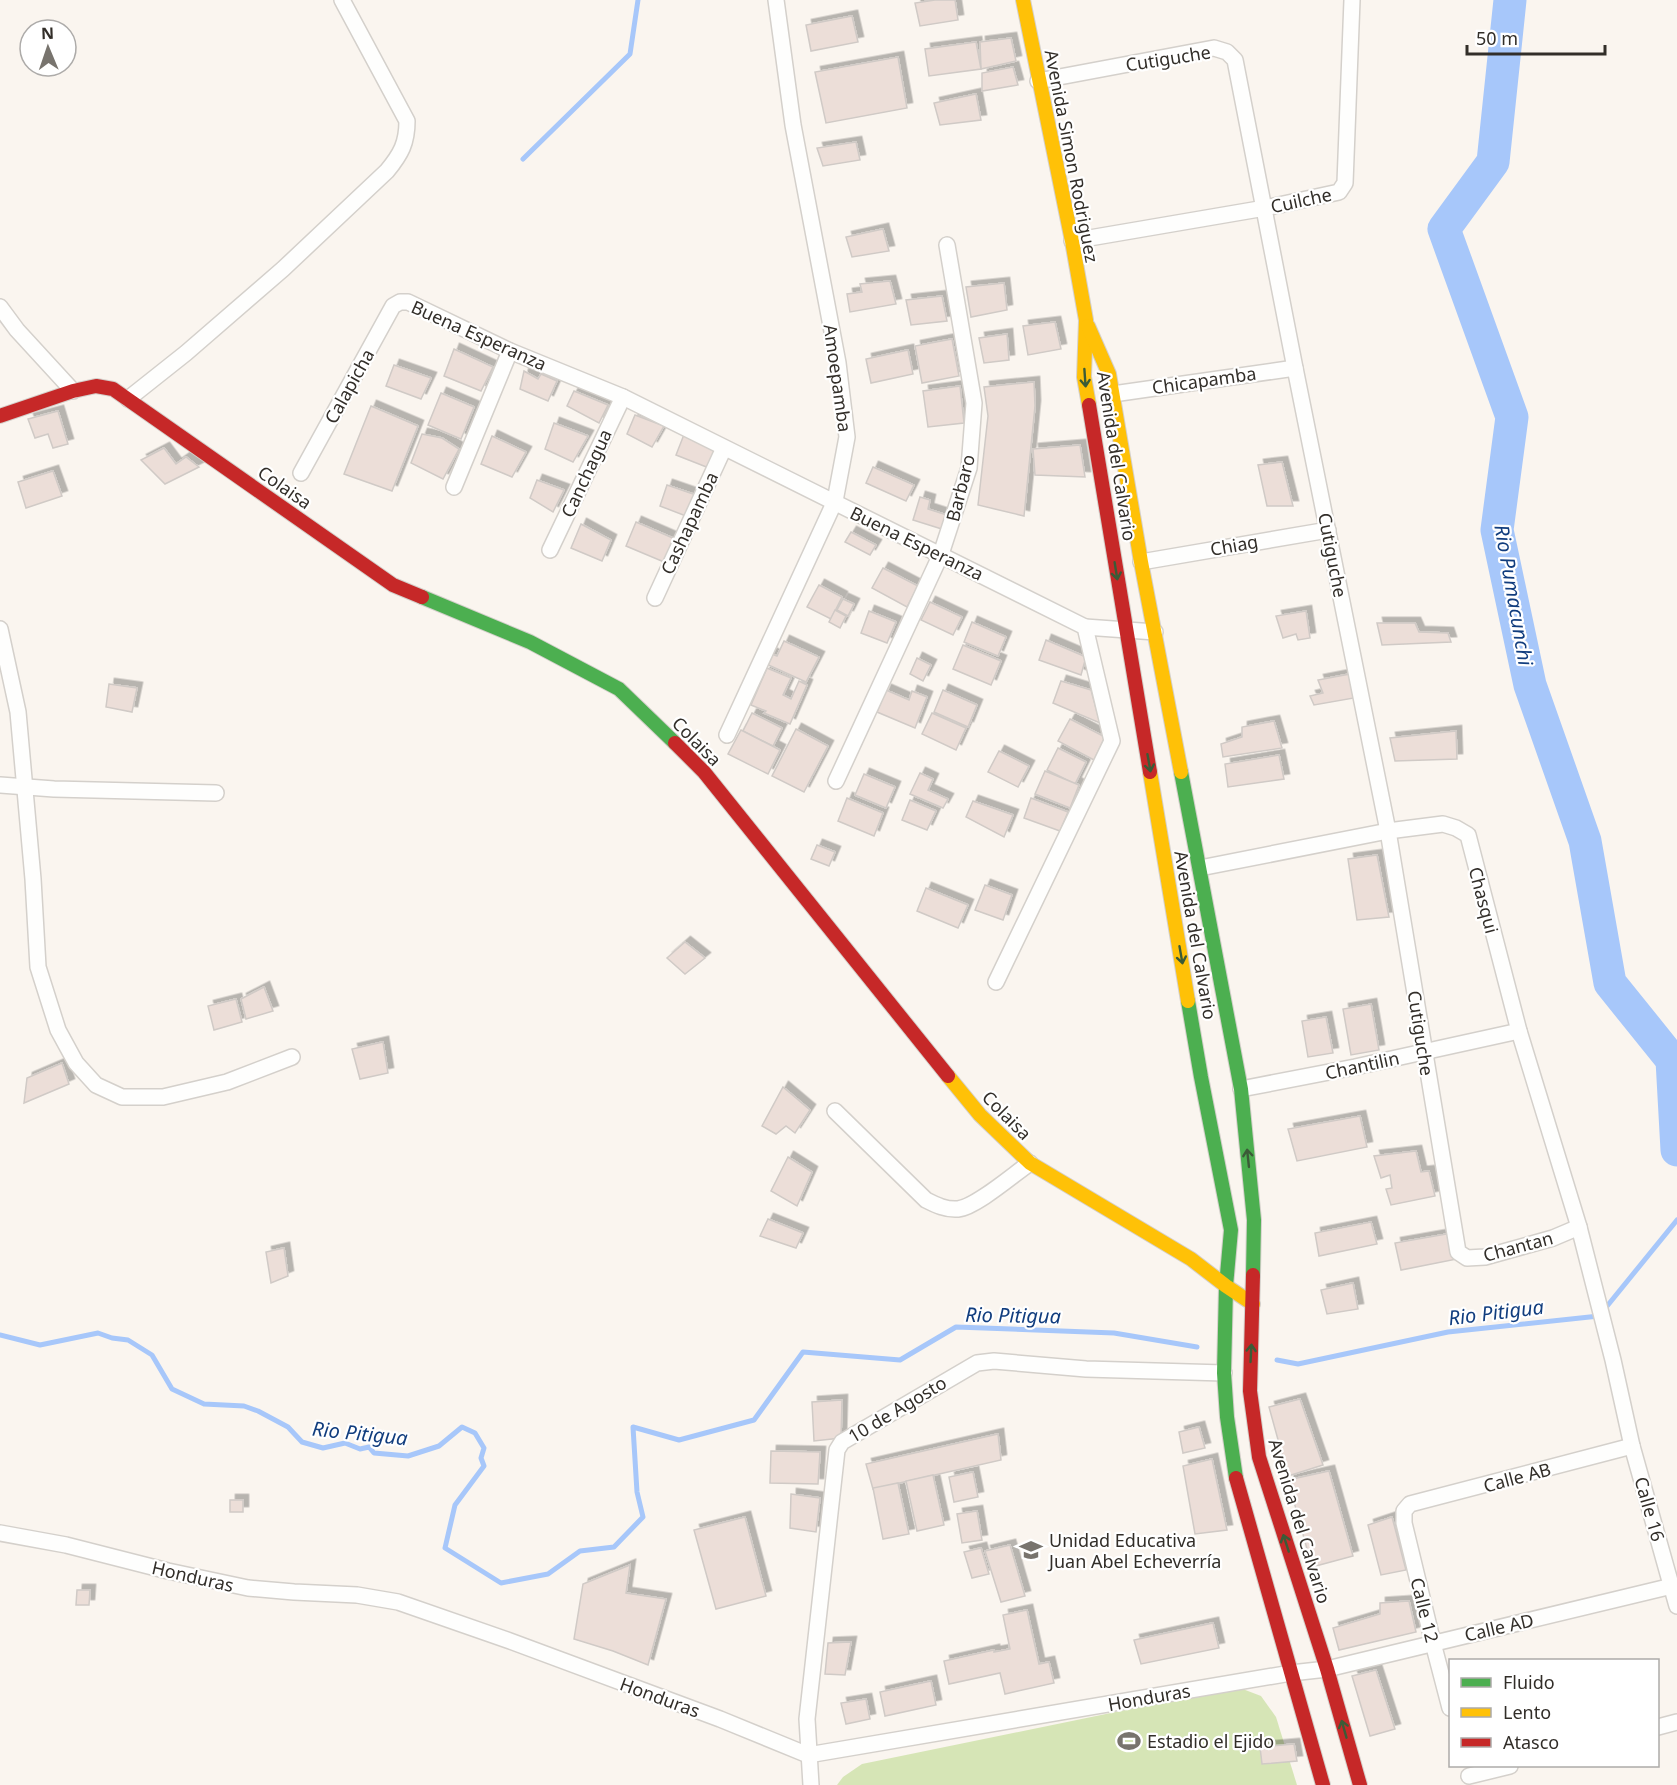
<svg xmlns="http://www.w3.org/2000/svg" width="1677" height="1785" viewBox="0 0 1677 1785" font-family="'Noto Sans',sans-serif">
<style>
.green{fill:#d6e5b6}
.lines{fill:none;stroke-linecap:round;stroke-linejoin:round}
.stream{stroke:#a7c7fa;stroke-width:5}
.river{stroke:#a7c7fa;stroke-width:33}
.building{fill:#ecded8;stroke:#d0cac6;stroke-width:1.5;filter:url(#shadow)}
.street-casing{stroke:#d4d0cb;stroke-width:18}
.fast-casing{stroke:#d4d0cb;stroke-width:16}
.slow-casing{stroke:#d4d0cb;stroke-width:16}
.jam-casing{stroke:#d4d0cb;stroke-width:16}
.street{stroke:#fefefd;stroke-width:15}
.fast{stroke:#4caf50;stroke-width:14}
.slow{stroke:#ffc107;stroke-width:14}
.jam{stroke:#c62828;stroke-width:14}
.oneway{stroke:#3b5b37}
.labels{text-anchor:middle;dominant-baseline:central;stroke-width:4.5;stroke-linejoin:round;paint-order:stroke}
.street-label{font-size:18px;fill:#322e29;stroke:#fff}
.poi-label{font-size:18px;fill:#322e29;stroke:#fff;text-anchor:start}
.water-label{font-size:20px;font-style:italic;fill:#113d7e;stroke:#fff}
</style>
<defs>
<filter id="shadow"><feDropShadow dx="5.5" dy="-5.5" stdDeviation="0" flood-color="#0004"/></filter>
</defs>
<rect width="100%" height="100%" fill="#faf5ef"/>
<path class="green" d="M1240 1688 1261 1696 1276 1717 1297 1785H837L843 1777 862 1764 1208 1693Z"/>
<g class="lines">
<g class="stream">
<path d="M523 159 630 54 638 0"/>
<path d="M0 1335 40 1345 98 1333 112 1338 128 1340 152 1355 172 1389 204 1404 244 1406 258 1411 288 1427 302 1442 323 1448 345 1443 360 1449 369 1447 374 1453 408 1456 439 1446 462 1427 475 1433 484 1448 481 1458 484 1466 455 1505 445 1548 501 1583 548 1574 580 1551 614 1547 643 1517 637 1492 633 1427 679 1440 754 1420 803 1352 900 1360 956 1327 1114 1333 1197 1347"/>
<path d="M1277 1360 1298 1364 1448 1332 1599 1316 1677 1220"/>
</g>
<path class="river" d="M1510 0 1493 162 1444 229 1512 417 1497 530 1530 685 1585 841 1610 983 1672 1060 1677 1150"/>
</g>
<g class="building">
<path d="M935 0H955L958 20 920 26 915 3Z"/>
<path d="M852 16 858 42 811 51 806 25Z"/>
<path d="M1011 38 1016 61 981 69 980 42Z"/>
<path d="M976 42 981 69 929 76 925 49Z"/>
<path d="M898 57 907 108 826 123 815 72Z"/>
<path d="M1013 67 1018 85 982 91V73Z"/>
<path d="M976 94 981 120 940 125 934 103Z"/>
<path d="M856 142 860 160 823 166 817 148Z"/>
<path d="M883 229 889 251 852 257 846 237Z"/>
<path d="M890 281 896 304 850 312 847 294 862 292 860 284Z"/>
<path d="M1004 283 1007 310 971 317 966 287Z"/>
<path d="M942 296 947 321 911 325 906 300Z"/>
<path d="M1055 322 1061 349 1028 355 1023 326Z"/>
<path d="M1007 334 1009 360 984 363 979 338Z"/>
<path d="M952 339 959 376 922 383 915 346Z"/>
<path d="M454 349 493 367 481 391 444 376Z"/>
<path d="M908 350 913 374 871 383 866 359Z"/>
<path d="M394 365 431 378 421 399 386 386Z"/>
<path d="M524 371 538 379 541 374 557 381 548 401 520 389Z"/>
<path d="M1034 382 1035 406 1024 516 978 505 988 416 984 387Z"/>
<path d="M960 386 964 423 928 427 923 391Z"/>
<path d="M574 391 608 405 599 423 567 406Z"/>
<path d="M441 393 474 407 461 439 428 425Z"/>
<path d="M371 406 418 426 392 491 344 474Z"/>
<path d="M58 411 68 444 53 448 48 434 35 438 28 419Z"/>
<path d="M635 415 664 426 652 447 627 434Z"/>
<path d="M554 423 588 436 573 462 545 449Z"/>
<path d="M685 432 718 448 709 468 676 455Z"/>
<path d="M422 434 442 438 459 449 443 479 411 463Z"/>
<path d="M492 436 526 452 512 477 481 464Z"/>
<path d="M1080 445 1085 477 1035 475 1033 449Z"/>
<path d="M164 448 176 464 186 457 199 467 165 484 141 460Z"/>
<path d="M1282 462 1293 506H1267L1258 465Z"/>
<path d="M873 467 914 485 906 501 866 483Z"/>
<path d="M53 471 62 496 26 508 18 482Z"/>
<path d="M537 480 564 490 553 512 530 498Z"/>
<path d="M667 485 696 495 686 516 660 506Z"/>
<path d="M920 497 930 500 928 509 950 516 945 530 913 520Z"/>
<path d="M636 522 675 539 664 562 626 546Z"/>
<path d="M581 524 611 540 602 561 571 548Z"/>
<path d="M851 532 876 545 870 555 845 542Z"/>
<path d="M883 568 918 586 907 607 872 588Z"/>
<path d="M819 585 842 597 831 619 807 607Z"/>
<path d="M843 599 854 604 848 616 837 610Z"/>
<path d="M930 602 962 617 953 635 921 620Z"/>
<path d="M835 610 846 616 840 628 829 622Z"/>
<path d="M869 611 896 622 887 643 861 633Z"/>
<path d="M1306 611 1310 638 1298 640 1296 634 1283 638 1276 616Z"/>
<path d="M972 622 1006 637 998 656 964 642Z"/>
<path d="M1377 623H1415L1419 632 1448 633 1451 642 1382 645Z"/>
<path d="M1046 640 1086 657 1081 675 1039 660Z"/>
<path d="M784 641 819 657 806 682 764 663 769 653 777 656Z"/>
<path d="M963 645 1001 661 991 685 953 669Z"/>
<path d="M917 658 931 665 923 681 910 674Z"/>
<path d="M767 668 791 678 783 695 791 699 799 681 807 685 790 724 764 713 766 711 751 705Z"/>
<path d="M1350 674 1354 698 1314 705 1310 696 1323 693 1318 680Z"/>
<path d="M1061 681 1091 690 1100 723 1053 703Z"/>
<path d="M109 684 137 688 132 712 106 707Z"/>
<path d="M886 690 909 700 912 691 927 697 915 728 877 712Z"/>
<path d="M943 690 977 705 968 727 934 712Z"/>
<path d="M752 713 782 728 773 746 743 731Z"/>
<path d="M932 713 966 728 956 750 922 734Z"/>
<path d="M1070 719 1105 737 1094 760 1058 741Z"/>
<path d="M1274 721 1282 748 1223 757 1221 744 1242 737V727Z"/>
<path d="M796 729 828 746 804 792 772 776Z"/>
<path d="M741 730 780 750 768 774 728 754Z"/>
<path d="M1456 731 1457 759 1395 761 1390 738Z"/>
<path d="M1058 748 1086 762 1075 784 1047 770Z"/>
<path d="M999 751 1029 766 1018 787 988 772Z"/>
<path d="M1279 755 1284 779 1228 787 1225 764Z"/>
<path d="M1045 771 1079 785 1070 808 1035 794Z"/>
<path d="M920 773 933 779 928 790 948 799 943 808 910 794Z"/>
<path d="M864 774 895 787 886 808 855 795Z"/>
<path d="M847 798 883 813 874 836 838 821Z"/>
<path d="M1031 798 1068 812 1060 831 1024 818Z"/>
<path d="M910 800 936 811 927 830 902 820Z"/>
<path d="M973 801 1013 815 1004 837 966 817Z"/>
<path d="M817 845 835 852 829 866 811 859Z"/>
<path d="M1377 855 1389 917 1357 920 1348 859Z"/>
<path d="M985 885 1012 895 1003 920 975 910Z"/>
<path d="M926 888 968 905 958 928 917 911Z"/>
<path d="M685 942 705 958 685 974 667 958Z"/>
<path d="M264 987 273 1011 246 1019 241 999Z"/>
<path d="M236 999 242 1022 214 1030 208 1006Z"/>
<path d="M1371 1004 1379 1050 1351 1055 1343 1009Z"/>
<path d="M1326 1017 1333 1053 1308 1057 1302 1021Z"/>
<path d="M383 1042 388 1073 360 1079 352 1049Z"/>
<path d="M62 1063 69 1084 24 1103 27 1078Z"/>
<path d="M783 1087 810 1110 795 1133 786 1126 776 1134 762 1126Z"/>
<path d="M1360 1116 1367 1147 1297 1161 1288 1129Z"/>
<path d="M1416 1151 1421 1172 1429 1171 1435 1196 1391 1205 1386 1189 1392 1188 1390 1175 1381 1178 1374 1156Z"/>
<path d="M788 1157 812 1172 797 1206 771 1191Z"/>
<path d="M768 1219 803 1233 796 1248 760 1236Z"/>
<path d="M1371 1222 1377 1244 1319 1256 1315 1233Z"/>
<path d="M1452 1233 1457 1259 1401 1270 1395 1243Z"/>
<path d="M284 1248 288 1276 271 1283 266 1252Z"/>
<path d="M1353 1283 1358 1309 1327 1314 1321 1290Z"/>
<path d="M1300 1399 1323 1465 1288 1476 1269 1407Z"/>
<path d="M842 1400 841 1438 814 1441 812 1402Z"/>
<path d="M1199 1427 1205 1448 1183 1453 1179 1432Z"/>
<path d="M998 1434 1001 1460 873 1489 866 1464Z"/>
<path d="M771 1451 820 1452 818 1484 770 1483Z"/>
<path d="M1212 1459 1227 1530 1195 1534 1183 1466Z"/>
<path d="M1329 1471 1353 1556 1312 1567 1288 1480Z"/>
<path d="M973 1472 978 1497 954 1502 949 1477Z"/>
<path d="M933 1475 944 1525 917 1531 906 1481Z"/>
<path d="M898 1483 909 1534 883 1539 873 1488Z"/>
<path d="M791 1494 820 1498 816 1532 790 1528Z"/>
<rect x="230" y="1500" width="13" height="12"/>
<path d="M977 1511 982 1540 962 1543 957 1514Z"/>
<path d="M745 1517 766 1596 716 1609 694 1530Z"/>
<path d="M1392 1517 1406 1570 1381 1575 1368 1525Z"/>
<path d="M1010 1545 1025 1596 1001 1602 985 1551Z"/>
<path d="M981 1548 989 1574 972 1578 964 1552Z"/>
<path d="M630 1565 626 1593 666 1599 648 1665 613 1651 574 1639 583 1584Z"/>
<path d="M77 1590H90L89 1605H76Z"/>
<path d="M1409 1601 1416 1632 1339 1650 1333 1628 1380 1614V1603Z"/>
<path d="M1027 1610 1039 1664 1049 1662 1054 1683 1005 1694 1000 1673 949 1684 944 1661 994 1650V1652L1010 1649 1003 1615Z"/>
<path d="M1213 1623 1219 1648 1141 1664 1134 1640Z"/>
<path d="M851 1642 845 1675 825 1674 828 1643Z"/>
<path d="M1376 1670 1395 1729 1370 1736 1352 1676Z"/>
<path d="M931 1681 936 1705 885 1716 880 1692Z"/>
<path d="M866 1699 870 1719 846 1724 841 1703Z"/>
<path d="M1294 1744 1297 1761 1262 1764 1260 1747Z"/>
</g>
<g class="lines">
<g class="street-casing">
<g id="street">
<path d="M1038 81 1214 48 1227 52 1235 60 1295 368 1388 831 1458 1252 1467 1258 1485 1257 1553 1238 1579 1227"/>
<path d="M1072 241 1265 208 1339 192 1345 183 1352 0"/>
<path d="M0 307 17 330 73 391"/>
<path d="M1113 394 1295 368"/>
<path d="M128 399 186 353 283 269 387 171C401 154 407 143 407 121L342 0"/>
<path d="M301 473 393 306 400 302H408L510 351 623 397 1085 627 1112 741 996 982"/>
<path d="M454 487 510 351"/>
<path d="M550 550 623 397"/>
<path d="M1141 562 1328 530"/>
<path d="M655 598 724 448"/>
<path d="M1085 627 1155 632"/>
<path d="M0 629 18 712 33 879 38 967 58 1030 76 1063 96 1085 122 1097H163L227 1082 292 1057"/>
<path d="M727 735 835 501 847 437 838 363 793 125 776 0"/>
<path d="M836 781 941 554 969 468 974 403 947 245"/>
<path d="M0 785 54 789 216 793"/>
<path d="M1200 868 1388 831 1443 824 1456 828 1468 835 1519 1031 1579 1227 1613 1360 1632 1446 1677 1606"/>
<path d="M1241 1089 1355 1067 1519 1031"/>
<path d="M835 1111 926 1200C936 1205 946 1210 958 1209 976 1207 1014 1174 1030 1163"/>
<path d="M0 1533 66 1545 168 1571 248 1588 294 1592 357 1595 398 1602 510 1641 720 1719 808 1755 1291 1673 1327 1669 1672 1586"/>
<path d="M1450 1708 1433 1643 1404 1523V1511L1410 1504 1632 1446"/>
<path d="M1658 1727 1677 1722"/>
<path d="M1469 1776 1510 1766"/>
<path d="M811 1785 807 1719 837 1450 842 1442 977 1363 994 1361 1086 1369 1224 1373"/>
</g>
</g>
<g class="fast-casing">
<g id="fast">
<path d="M422 597 530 642 619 689 675 743"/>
<path d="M1181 772 1241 1089 1254 1220 1253 1275"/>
<path d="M1188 1001 1201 1077 1231 1230 1226 1286 1224 1373 1227 1417 1236 1478"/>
</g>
</g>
<g class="slow-casing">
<g id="slow">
<path d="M1023 0 1072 241 1086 320 1084 377 1089 405"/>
<path d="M1088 326 1109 374 1141 562 1181 772"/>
<path d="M1150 772 1188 1001"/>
<path d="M948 1076 980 1115 1030 1163 1191 1259 1226 1286 1253 1304"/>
</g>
</g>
<g class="jam-casing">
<g id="jam">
<path d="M1089 405 1150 772"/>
<path d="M0 416 73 391 96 386 113 389 393 585 422 597"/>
<path d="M675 743 704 772 948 1076"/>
<path d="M1253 1275 1250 1391 1259 1457 1327 1669 1360 1785"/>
<path d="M1236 1478 1323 1785"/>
</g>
</g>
<use href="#street" class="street"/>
<use href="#fast" class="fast"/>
<use href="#slow" class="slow"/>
<use href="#jam" class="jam"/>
</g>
<defs><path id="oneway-shaft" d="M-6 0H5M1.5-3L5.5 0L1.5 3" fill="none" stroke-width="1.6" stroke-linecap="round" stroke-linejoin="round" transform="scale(1.5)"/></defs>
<g class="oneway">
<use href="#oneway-shaft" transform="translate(1085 378) rotate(86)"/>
<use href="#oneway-shaft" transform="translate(1116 571) rotate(81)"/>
<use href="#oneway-shaft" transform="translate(1149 763) rotate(80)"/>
<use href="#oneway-shaft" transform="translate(1181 955) rotate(80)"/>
<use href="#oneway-shaft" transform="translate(1248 1158) rotate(-96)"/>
<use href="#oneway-shaft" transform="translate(1251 1353) rotate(-87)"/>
<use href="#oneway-shaft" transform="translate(1286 1543) rotate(-108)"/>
<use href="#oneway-shaft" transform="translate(1344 1729) rotate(-106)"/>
</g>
<defs>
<g id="school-bare" transform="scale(1.8)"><path d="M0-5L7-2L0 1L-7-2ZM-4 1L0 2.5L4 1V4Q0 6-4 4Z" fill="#78746e" stroke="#fff" stroke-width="2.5" paint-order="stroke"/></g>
<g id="stadium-bare" transform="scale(1.8)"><path d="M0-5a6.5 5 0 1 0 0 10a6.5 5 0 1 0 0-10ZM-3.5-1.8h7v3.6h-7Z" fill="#78746e" stroke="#fff" stroke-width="2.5" paint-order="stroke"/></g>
</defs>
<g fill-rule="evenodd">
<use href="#school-bare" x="1031" y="1550"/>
<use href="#stadium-bare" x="1129" y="1741"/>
</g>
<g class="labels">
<g class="street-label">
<text transform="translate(1168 58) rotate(-9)">Cutiguche</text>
<text transform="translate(1072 156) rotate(79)">Avenida Simon Rodriguez</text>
<text transform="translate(1301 200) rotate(-12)">Cuilche</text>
<text transform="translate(479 335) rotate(24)">Buena Esperanza</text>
<text transform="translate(838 378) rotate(82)">Amoepamba</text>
<text transform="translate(1204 380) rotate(-8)">Chicapamba</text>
<text transform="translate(349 386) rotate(-61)">Calapicha</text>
<text transform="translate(1117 456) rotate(81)">Avenida del Calvario</text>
<text transform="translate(586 473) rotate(-65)">Canchagua</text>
<text transform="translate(285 487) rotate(35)">Colaisa</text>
<text transform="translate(960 488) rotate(-76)">Barbaro</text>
<text transform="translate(689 523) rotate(-65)">Cashapamba</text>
<text transform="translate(917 543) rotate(26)">Buena Esperanza</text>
<text transform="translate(1234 545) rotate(-10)">Chiag</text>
<text transform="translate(1333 555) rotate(79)">Cutiguche</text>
<text transform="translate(697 741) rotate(45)">Colaisa</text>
<text transform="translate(1484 900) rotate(75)">Chasqui</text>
<text transform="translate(1196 935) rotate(80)">Avenida del Calvario</text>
<text transform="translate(1421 1033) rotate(81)">Cutiguche</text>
<text transform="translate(1362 1065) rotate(-12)">Chantilin</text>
<text transform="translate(1007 1115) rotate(45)">Colaisa</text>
<text transform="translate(1518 1246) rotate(-15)">Chantan</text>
<text transform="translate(897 1409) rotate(-31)">10 de Agosto</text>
<text transform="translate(1517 1477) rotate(-15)">Calle AB</text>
<text transform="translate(1650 1509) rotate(74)">Calle 16</text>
<text transform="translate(1300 1521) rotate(73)">Avenida del Calvario</text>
<text transform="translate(193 1576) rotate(13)">Honduras</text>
<text transform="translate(1425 1610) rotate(76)">Calle 12</text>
<text transform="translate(1499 1627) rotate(-13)">Calle AD</text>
<text transform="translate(660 1697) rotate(20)">Honduras</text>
<text transform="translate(1149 1697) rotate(-10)">Honduras</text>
</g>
<g class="poi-label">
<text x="1049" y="1540">Unidad Educativa<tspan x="1049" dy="21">Juan Abel Echeverría</tspan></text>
<text x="1147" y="1741">Estadio el Ejido</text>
</g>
<g class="water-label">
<text transform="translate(1514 595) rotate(80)">Rio Pumacunchi</text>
<text transform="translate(1496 1312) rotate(-7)">Rio Pitigua</text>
<text transform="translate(1013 1315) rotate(1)">Rio Pitigua</text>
<text transform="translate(360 1433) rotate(6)">Rio Pitigua</text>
</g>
</g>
<rect x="1449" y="1659" width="210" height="108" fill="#ffffff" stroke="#adaba9" stroke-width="1.5"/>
<rect x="1461" y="1678" width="30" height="9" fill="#4caf50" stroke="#adaba9" stroke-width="1.5"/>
<text x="1503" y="1689" font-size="18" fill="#322e29">Fluido</text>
<rect x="1461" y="1708" width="30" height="9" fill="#ffc107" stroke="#adaba9" stroke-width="1.5"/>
<text x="1503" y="1719" font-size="18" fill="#322e29">Lento</text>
<rect x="1461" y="1738" width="30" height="9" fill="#c62828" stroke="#adaba9" stroke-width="1.5"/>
<text x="1503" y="1749" font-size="18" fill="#322e29">Atasco</text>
<g transform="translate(48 48) rotate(358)"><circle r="28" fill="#ffffff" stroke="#adaba9" stroke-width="1.5"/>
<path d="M0-4.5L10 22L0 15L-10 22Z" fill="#78746e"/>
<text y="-9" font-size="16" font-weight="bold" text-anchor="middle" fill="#322e29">N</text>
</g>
<path d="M1467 45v9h138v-9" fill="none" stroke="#322e29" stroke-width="3"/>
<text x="1476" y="45" font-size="18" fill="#322e29" stroke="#ffffff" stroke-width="4.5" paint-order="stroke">50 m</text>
</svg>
